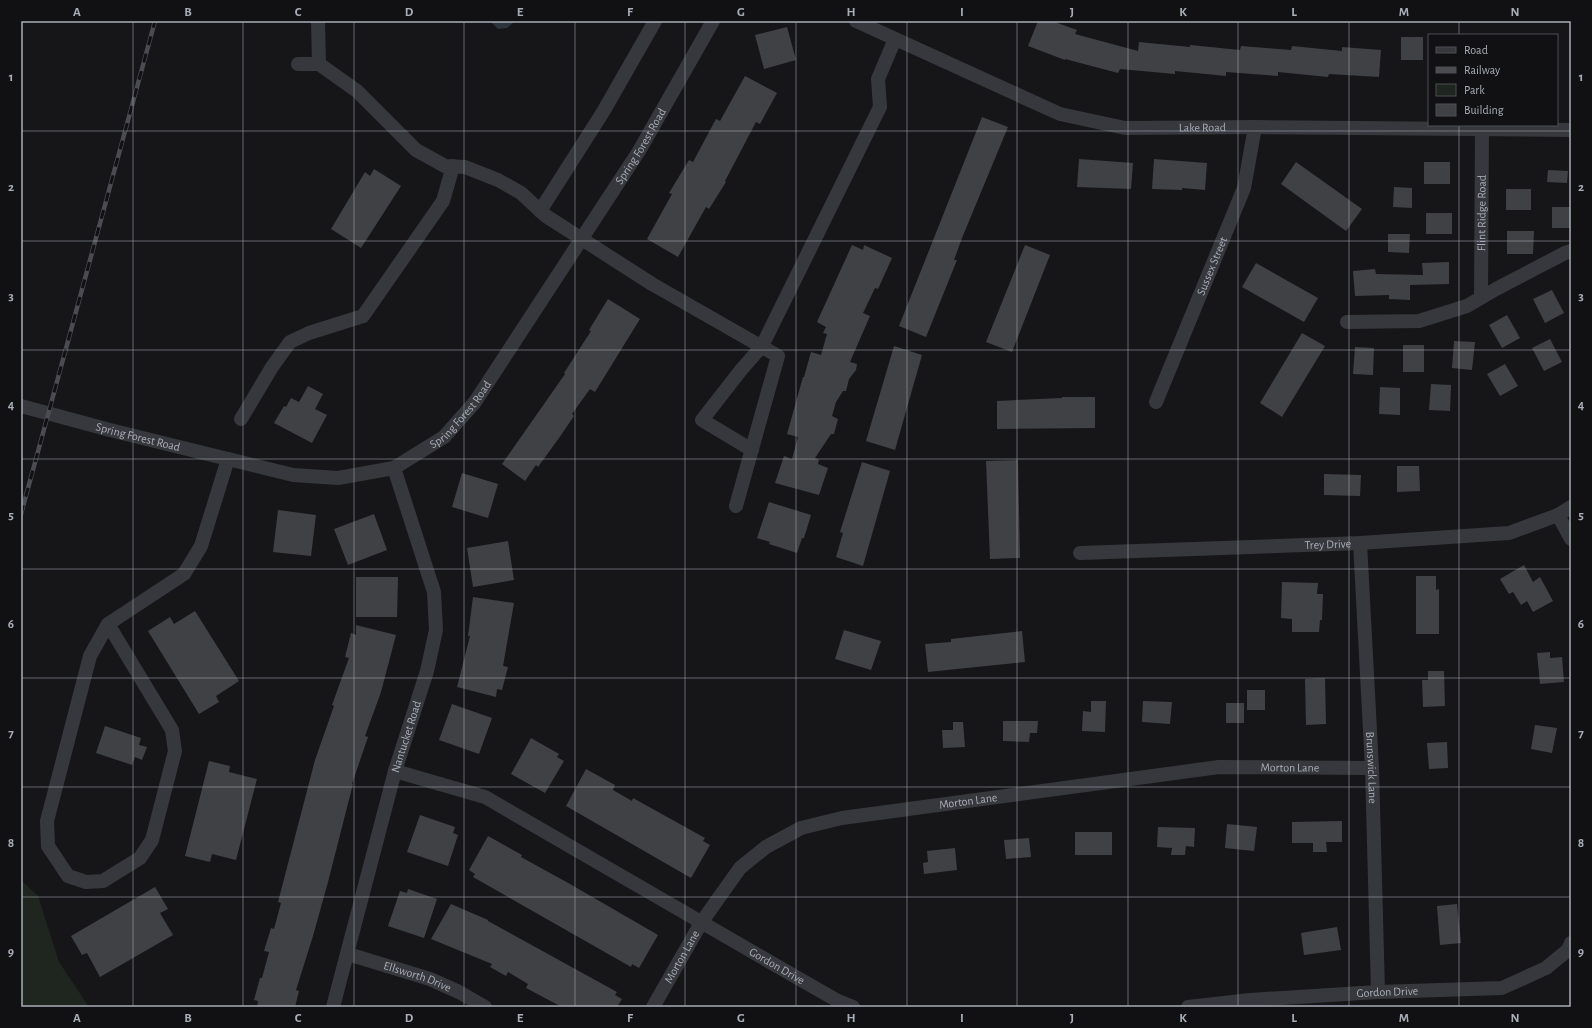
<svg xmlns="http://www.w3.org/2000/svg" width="1592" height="1028" viewBox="0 0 1592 1028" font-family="'Alegreya Sans',sans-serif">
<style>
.green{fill:#1e261f}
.water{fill:#2c353c}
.building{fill:#404145}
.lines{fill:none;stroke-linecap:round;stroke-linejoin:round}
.minor{stroke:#37383d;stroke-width:14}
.rail-casing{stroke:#4a4c52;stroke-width:4.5}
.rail{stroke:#111113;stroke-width:3;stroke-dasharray:9;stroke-linecap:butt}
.grid{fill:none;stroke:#a8adb8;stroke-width:1;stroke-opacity:0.55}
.labels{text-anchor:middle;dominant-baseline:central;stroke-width:4;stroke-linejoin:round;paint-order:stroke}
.street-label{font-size:12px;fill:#a8adb8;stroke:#111113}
.neatline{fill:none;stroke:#a8adb8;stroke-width:1.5}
.grid-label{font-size:13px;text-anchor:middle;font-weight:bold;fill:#a8adb8}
</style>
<rect width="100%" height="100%" fill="#161618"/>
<path class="green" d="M21 880 38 896 59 962 89 1007H21Z"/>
<path class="water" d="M490 21H515L507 28 498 29Z"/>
<g class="building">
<path d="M1038 21H1052L1077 30 1075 34 1138 51 1139 42 1190 47V45L1240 50 1241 46 1291 50 1292 46 1342 51V47L1381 50 1379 77 1329 74 1328 77 1278 72V76L1226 72V76L1175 71V74L1120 69 1118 73 1065 59V60L1028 46Z"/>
<path d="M787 27 796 60 764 69 755 35Z"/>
<rect x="1401" y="37" width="22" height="23"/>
<path d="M745 76 777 93 760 124 756 122 725 181 726 182 709 209 706 207 678 257 647 239 672 194 669 193 689 160 693 162 716 119 720 121Z"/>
<path d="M982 117 1008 127 962 238 954 260H957L926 337 899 326Z"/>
<path d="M1079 159 1133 163 1131 189 1077 187Z"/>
<path d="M1154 159 1207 163 1205 190 1182 188V190L1152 189Z"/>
<path d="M1296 162 1362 209 1346 231 1281 184Z"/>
<rect x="1424" y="162" width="26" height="22"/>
<path d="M374 169 401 186 361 248 331 229 365 172 370 176Z"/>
<path d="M1548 170 1568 171 1567 183 1547 182Z"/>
<path d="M1394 187 1412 188V208L1393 207Z"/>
<rect x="1506" y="189" width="25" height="21"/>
<rect x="1552" y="207" width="19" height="21"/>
<rect x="1426" y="213" width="26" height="21"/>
<path d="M1507 231H1534L1533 254H1507Z"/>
<path d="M1388 234H1410L1409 253 1388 252Z"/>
<path d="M852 245 863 250 864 245 892 258 878 289 875 288 863 313 870 316 850 362 857 364 856 370 849 379 846 391H843L836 402 832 416 838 419 834 434H831L815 458 819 460 818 464 828 468 819 495 775 483 784 456 792 459 798 437 787 434 803 377H804L811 352 821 355 827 334 823 333 826 327 817 322Z"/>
<path d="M1025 245 1050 255 1012 352 986 342Z"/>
<path d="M1449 262V284L1410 285V300L1389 299V295L1355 296 1353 271 1375 269 1376 274 1423 275 1422 263Z"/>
<path d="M1256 263 1318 298 1304 322 1242 287Z"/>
<path d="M1552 290 1564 313 1545 323 1533 299Z"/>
<path d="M608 299 640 319 595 392 590 389 572 414 574 416 559 438 538 467 536 465 525 481 502 464 565 374 564 373 591 331 589 330Z"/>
<path d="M1507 315 1520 338 1502 348 1489 325Z"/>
<path d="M1302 333 1325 346 1282 417 1260 403Z"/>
<path d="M1550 339 1562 362 1544 371 1532 348Z"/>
<path d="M1454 341 1475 342 1472 370 1452 368Z"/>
<rect x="1403" y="345" width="21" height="27"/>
<path d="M894 346 922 355 895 450 866 441Z"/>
<path d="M1355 347 1374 348 1373 375 1353 374Z"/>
<path d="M1505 364 1518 386 1500 396 1487 374Z"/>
<path d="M1431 384 1451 385 1450 411 1429 410Z"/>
<path d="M308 386 323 394 315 409 327 415 312 443 274 423 284 406 286 407 291 398 299 402Z"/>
<path d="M1380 387 1400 388V415L1379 414Z"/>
<path d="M1062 397H1095V428L997 429V401L1062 398Z"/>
<path d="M1018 460 1020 558 990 559 986 461Z"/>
<path d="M862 462 890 471 863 566 836 557 843 533 840 532Z"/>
<path d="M1397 466H1419L1420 491 1397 492Z"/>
<path d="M462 473 498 484 488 518 452 507Z"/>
<path d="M1324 474 1361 475 1360 496 1324 495Z"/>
<path d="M769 502 811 515 804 538H802L797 553 769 544 770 542 757 538Z"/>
<path d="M278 510 316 515 311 556 273 552Z"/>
<path d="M374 514 387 550 348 565 334 529Z"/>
<path d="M508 541 514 580 473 587 467 548Z"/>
<path d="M1524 565 1533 582 1540 577 1553 601 1533 612 1527 601 1521 605 1513 592 1509 594 1500 579Z"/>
<path d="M1416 576H1436V590L1439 589V634H1416Z"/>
<path d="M356 577H398L397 617H356Z"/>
<path d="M1282 582 1318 583 1317 594H1323L1322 620H1320L1319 632H1292V619L1281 618Z"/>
<path d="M473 597 514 603 503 666 508 667 502 690 497 689 496 697 457 687 470 636H468Z"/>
<path d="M195 611 239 681 216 696 219 702 199 714 148 631 170 617 174 624Z"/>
<path d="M356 625 396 635 381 692 365 736 368 737 352 784H353L328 882 313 936 296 990 299 991 295 1007H257L258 1001 254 1000 260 978H262L269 952 264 951 271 928 274 929 281 903 278 902 315 760 334 706 332 705 349 658 345 657 351 633 356 635Z"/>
<path d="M844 630 881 641 871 670 835 659Z"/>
<path d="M1022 631 1025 662 928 672 925 644 951 642V639Z"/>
<path d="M1550 652V658L1562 657 1564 682 1540 684 1537 653Z"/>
<path d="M1428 671H1444L1445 706 1423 707 1422 680H1428Z"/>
<path d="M1325 678 1326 724 1306 725 1305 679Z"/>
<rect x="1247" y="690" width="18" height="20"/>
<path d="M1091 701H1106L1105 732 1082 731 1083 711 1091 712Z"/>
<path d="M1143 701 1172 702 1170 724 1142 722Z"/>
<rect x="1226" y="703" width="18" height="20"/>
<path d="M452 704 492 718 479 754 439 740Z"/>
<path d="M1003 721H1038L1037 733H1030L1029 742 1003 741Z"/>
<path d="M953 722H963L965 747 943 748 942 730H953Z"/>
<path d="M1535 725 1557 728 1552 753 1531 749Z"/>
<path d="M105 726 141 738 139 745 147 747 142 760 135 757 132 765 96 753Z"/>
<path d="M531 738 559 754 557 757 564 761 545 793 511 774Z"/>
<path d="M1447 742 1448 768 1429 769 1427 743Z"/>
<path d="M209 761 230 766 229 772 257 779 236 860 212 854 210 862 185 856Z"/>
<path d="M586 769 615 785 613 790 632 801 633 798 705 838 703 841 710 845 691 878 566 806Z"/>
<path d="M420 815 455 827 453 833 458 835 448 866 407 852Z"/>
<path d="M1342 821V842H1326L1327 852H1313V843H1292V822Z"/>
<path d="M1227 824 1257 827 1254 851 1225 848Z"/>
<path d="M1158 827 1195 828 1194 847 1186 846 1185 855H1171L1172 848 1157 847Z"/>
<rect x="1075" y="832" width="37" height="23"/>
<path d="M488 836 522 855 521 857 570 884 658 935 639 968 632 964 631 967 473 877 475 874 469 870Z"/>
<path d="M1029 838 1031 857 1006 859 1004 840Z"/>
<path d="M955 848 957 870 924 874 923 863 928 862 927 851Z"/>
<path d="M155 887 168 909 160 913 173 935 100 977 87 953 82 955 71 936Z"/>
<path d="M408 889 437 899 424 938 388 926 400 891 407 893Z"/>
<path d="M451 904 488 920V921L617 992 615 995 622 999 617 1007H562L526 988 528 984 508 972 506 976 490 967 492 964 431 939Z"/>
<path d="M1457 904 1461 943 1440 945 1437 906Z"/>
<path d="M1337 927 1341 950 1304 955 1301 933Z"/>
</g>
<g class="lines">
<g class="minor">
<path d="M318 21 319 64"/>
<path id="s1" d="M856 21 1060 114 1125 128 1255 127 1571 130"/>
<path d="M298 64H319L357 91 416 150 445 166 465 167 498 180 521 193 546 216 652 284 778 356 736 506"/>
<path d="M540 211 603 112 655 21"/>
<path id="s2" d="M1481 297 1482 129"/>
<path d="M1347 322 1419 321 1467 306 1496 289 1565 253 1571 251"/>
<path id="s3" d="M1156 402 1244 188 1255 127"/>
<path id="s4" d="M21 406 110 430 293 475 338 478 394 468 444 437 475 402 639 151 713 21"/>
<path d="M241 419 272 367 290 342 309 333 363 316 443 201 453 166"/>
<path d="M752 450 702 420 741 370 762 346 880 107 878 79 895 39"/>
<path d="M1558 515 1571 539"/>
<path id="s5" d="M1360 543 1372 768 1378 992"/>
<path id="s6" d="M1080 553 1360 543 1509 533 1558 515 1571 507"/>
<path d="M108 624 172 730 175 751 152 840 140 858 103 881 86 882 68 876 48 846 47 821 90 656 108 624 184 574 201 546 228 459"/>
<path id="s7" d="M395 771 485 797 796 977 838 1001 853 1007"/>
<path id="s8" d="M348 954 430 979 459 992 485 1007"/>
<path id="s9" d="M333 1007 395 771 427 671 436 630 434 592 394 468"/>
<path id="s10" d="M653 1007 701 923 740 868 766 847 801 828 842 818 1219 767 1372 768"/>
<path id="s11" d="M1188 1007 1250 1000 1378 992 1502 988 1546 968 1568 950 1571 943"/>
</g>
<g class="rail-casing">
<path id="rail" d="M21 514 155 21"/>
</g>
<use href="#rail" class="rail"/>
</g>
<path class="grid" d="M133 21V1007M243 21V1007M354 21V1007M464 21V1007M575 21V1007M685 21V1007M796 21V1007M907 21V1007M1017 21V1007M1128 21V1007M1238 21V1007M1349 21V1007M1459 21V35M1459 125V1007M21 131H1571M21 241H1571M21 350H1571M21 459H1571M21 569H1571M21 678H1571M21 787H1571M21 897H1571"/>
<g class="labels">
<g class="street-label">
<text stroke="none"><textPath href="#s1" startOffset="368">Lake Road</textPath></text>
<text stroke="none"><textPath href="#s4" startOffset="793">Spring Forest Road</textPath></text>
<text stroke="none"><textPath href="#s2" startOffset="84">Flint Ridge Road</textPath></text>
<text stroke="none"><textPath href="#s3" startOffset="147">Sussex Street</textPath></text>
<text stroke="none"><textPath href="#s4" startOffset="469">Spring Forest Road</textPath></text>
<text stroke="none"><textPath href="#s4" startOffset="121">Spring Forest Road</textPath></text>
<text stroke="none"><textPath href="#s6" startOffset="248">Trey Drive</textPath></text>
<text stroke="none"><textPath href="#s9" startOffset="280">Nantucket Road</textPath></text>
<text stroke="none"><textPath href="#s10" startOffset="731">Morton Lane</textPath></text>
<text stroke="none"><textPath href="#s5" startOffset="225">Brunswick Lane</textPath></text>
<text stroke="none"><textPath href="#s10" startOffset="407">Morton Lane</textPath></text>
<text stroke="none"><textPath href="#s10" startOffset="58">Morton Lane</textPath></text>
<text stroke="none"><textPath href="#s7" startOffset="431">Gordon Drive</textPath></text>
<text stroke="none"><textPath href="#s8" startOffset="73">Ellsworth Drive</textPath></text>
<text stroke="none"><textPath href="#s11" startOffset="200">Gordon Drive</textPath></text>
</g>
</g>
<rect width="1592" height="1028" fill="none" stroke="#111113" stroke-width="44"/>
<rect x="1428" y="34" width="130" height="92" fill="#111113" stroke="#4d4f55"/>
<rect x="1436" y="47" width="20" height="6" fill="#37383d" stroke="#4d4f55"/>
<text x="1464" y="54" font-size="12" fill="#a8adb8">Road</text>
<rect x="1436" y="67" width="20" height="6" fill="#4a4c52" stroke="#4d4f55"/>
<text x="1464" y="74" font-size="12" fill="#a8adb8">Railway</text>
<rect x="1436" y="84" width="20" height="12" fill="#1e261f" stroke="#4d4f55"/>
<text x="1464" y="94" font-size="12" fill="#a8adb8">Park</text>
<rect x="1436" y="104" width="20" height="12" fill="#404145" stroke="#4d4f55"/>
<text x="1464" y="114" font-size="12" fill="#a8adb8">Building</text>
<rect x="22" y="22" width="1548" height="984" class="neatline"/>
<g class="grid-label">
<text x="77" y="16">A</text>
<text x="188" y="16">B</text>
<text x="298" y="16">C</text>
<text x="409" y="16">D</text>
<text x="520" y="16">E</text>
<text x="630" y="16">F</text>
<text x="741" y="16">G</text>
<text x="851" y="16">H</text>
<text x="962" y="16">I</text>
<text x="1072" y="16">J</text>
<text x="1183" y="16">K</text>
<text x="1294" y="16">L</text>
<text x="1404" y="16">M</text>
<text x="1515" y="16">N</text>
<text x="11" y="81">1</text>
<text x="1581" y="81">1</text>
<text x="11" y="191">2</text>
<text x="1581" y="191">2</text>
<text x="11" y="300">3</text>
<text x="1581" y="300">3</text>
<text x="11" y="409">4</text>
<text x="1581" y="409">4</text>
<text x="11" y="519">5</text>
<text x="1581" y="519">5</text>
<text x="11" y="628">6</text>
<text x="1581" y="628">6</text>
<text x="11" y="737">7</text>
<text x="1581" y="737">7</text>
<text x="11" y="847">8</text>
<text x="1581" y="847">8</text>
<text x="11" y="956">9</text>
<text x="1581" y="956">9</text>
<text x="77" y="1022">A</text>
<text x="188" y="1022">B</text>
<text x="298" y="1022">C</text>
<text x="409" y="1022">D</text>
<text x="520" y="1022">E</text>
<text x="630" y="1022">F</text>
<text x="741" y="1022">G</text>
<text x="851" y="1022">H</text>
<text x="962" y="1022">I</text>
<text x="1072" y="1022">J</text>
<text x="1183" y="1022">K</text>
<text x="1294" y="1022">L</text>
<text x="1404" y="1022">M</text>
<text x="1515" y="1022">N</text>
</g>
</svg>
